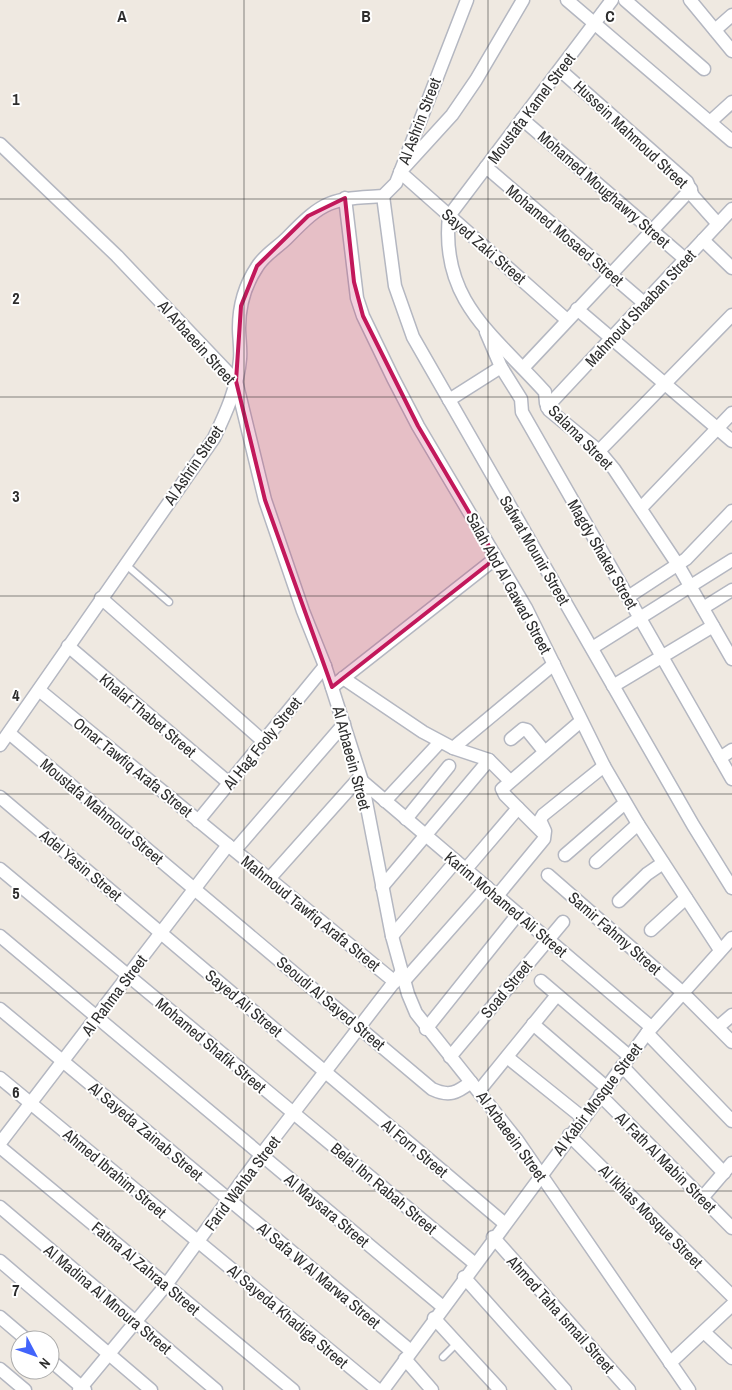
<svg xmlns="http://www.w3.org/2000/svg" width="732" height="1390" viewBox="0 0 732 1390" font-family="'Archivo Narrow',sans-serif">
<style>
.lines{fill:none;stroke-linecap:round;stroke-linejoin:round}
.lane-casing{stroke:#b4b7c1;stroke-width:9}
.street-casing{stroke:#b4b7c1;stroke-width:15}
.lane{stroke:#fff;stroke-width:6}
.street{stroke:#fff;stroke-width:12}
.marked{fill:#c2185b;fill-opacity:0.2;stroke:#c2185b;stroke-width:4;stroke-linejoin:round}
.grid{fill:none;stroke:#2e2e2e;stroke-width:1;stroke-opacity:0.55}
.labels{text-anchor:middle;dominant-baseline:central;stroke-width:4;stroke-linejoin:round;paint-order:stroke}
.street-label{font-size:16px;fill:#2e2e2e;stroke:#fff}
.grid-label{font-size:16px;text-anchor:middle;font-weight:bold;fill:#2e2e2e;stroke:#fff;stroke-width:4;stroke-linejoin:round;paint-order:stroke}
</style>
<rect width="100%" height="100%" fill="#efe9e1"/>
<g class="lines">
<g class="lane-casing">
<g id="lane">
<path d="M125 564 169 602"/>
<path d="M443 1357 457 1343"/>
</g>
</g>
<g class="street-casing">
<g id="street">
<path d="M523 0 476 80 452 115 400 172 567 320"/>
<path d="M567 0 732 141"/>
<path d="M612 0 449 216C440 301 494 335 545 392L546 403 549 410 599 451 614 469 678 565 732 659"/>
<path d="M625 0 704 69"/>
<path d="M690 0 732 51"/>
<path d="M715 30 732 15"/>
<path d="M560 70 687 182 693 196 718 224"/>
<path d="M522 119 685 259"/>
<path d="M710 122 732 102"/>
<path d="M0 144 117 256 236 381 265 500 303 611 325 666 362 781 392 936 408 994 416 1013 517 1140 689 1390"/>
<path d="M486 167 644 303"/>
<path d="M383 196 395 286 413 337 693 825 732 888"/>
<path d="M345 198 357 298 363 316 393 378 418 426 526 608 604 766 638 824 720 950"/>
<path d="M703 240 732 268"/>
<path d="M577 309 732 441"/>
<path d="M486 332 501 367 521 399 522 412 732 779"/>
<path d="M523 368 691 189"/>
<path d="M449 400 501 367"/>
<path d="M547 407 732 209"/>
<path d="M599 451 732 315"/>
<path d="M641 508 732 413"/>
<path d="M628 597 686 559 732 511"/>
<path d="M101 598 263 741"/>
<path d="M703 608 732 590"/>
<path d="M68 646 229 783"/>
<path d="M592 648 732 560"/>
<path d="M343 678 423 732 453 748 489 760 510 781"/>
<path d="M613 686 713 626"/>
<path d="M332 687 496 558"/>
<path d="M39 690 395 982"/>
<path d="M9 733 432 1089C449 1097 457 1093 471 1082"/>
<path d="M511 739 523 729 527 730 544 751"/>
<path d="M0 745 214 438C226 413 238 386 240 359 241 349 239 338 239 328 239 307 245 285 257 267 264 255 277 248 287 238 324 200 330 199 383 196L396 183 467 0"/>
<path d="M453 748 554 664"/>
<path d="M720 758 732 750"/>
<path d="M362 781 651 1027"/>
<path d="M0 797 504 1223"/>
<path d="M385 801 440 742"/>
<path d="M406 819 449 766"/>
<path d="M198 821 325 666"/>
<path d="M542 832 505 795 502 789 581 721"/>
<path d="M235 850 344 724"/>
<path d="M565 855 625 803"/>
<path d="M596 862 638 824"/>
<path d="M0 869 474 1263"/>
<path d="M466 869 518 808"/>
<path d="M548 875 682 992 732 1042"/>
<path d="M269 879 360 777"/>
<path d="M382 887 489 760"/>
<path d="M497 896 544 839 545 831 540 820 543 815 604 766"/>
<path d="M619 901 647 874 663 863"/>
<path d="M651 930 686 898"/>
<path d="M0 936 443 1307"/>
<path d="M392 936 456 861"/>
<path d="M404 981 487 887"/>
<path d="M541 981 629 1056"/>
<path d="M0 1009 411 1351"/>
<path d="M533 1024 606 1087"/>
<path d="M718 1027 732 1015"/>
<path d="M426 1029 518 914"/>
<path d="M647 1033 732 1121"/>
<path d="M450 1057 563 922"/>
<path d="M507 1057 583 1118"/>
<path d="M622 1066 724 1173"/>
<path d="M0 1078 378 1390"/>
<path d="M479 1091 557 995"/>
<path d="M600 1095 732 1228"/>
<path d="M569 1135 732 1296"/>
<path d="M0 1143 228 845"/>
<path d="M0 1147 293 1390"/>
<path d="M702 1198 732 1163"/>
<path d="M0 1207 216 1390"/>
<path d="M493 1237 629 1390"/>
<path d="M0 1261 151 1390"/>
<path d="M464 1277 565 1390"/>
<path d="M0 1317 27 1340"/>
<path d="M434 1318 500 1390"/>
<path d="M704 1332 732 1358"/>
<path d="M405 1359 432 1390"/>
<path d="M50 1360 85 1390"/>
<path d="M670 1363 732 1305"/>
<path d="M0 1369 25 1390"/>
<path d="M79 1390 166 1285 261 1155 401 973"/>
<path d="M383 1390 647 1033 732 938"/>
</g>
</g>
<use href="#lane" class="lane"/>
<use href="#street" class="street"/>
</g>
<path class="marked" d="M345 198 354 282 363 316 418 426 496 558 332 687 265 500 236 381 241 306 257 266 308 216Z"/>
<path class="grid" d="M244 0V1390M488 0V1390M0 199H732M0 397H732M0 596H732M0 794H732M0 993H732M0 1191H732"/>
<g class="labels">
<g class="street-label">
<text transform="translate(531 108) rotate(-53)">Moustafa Kamel Street</text>
<text transform="translate(419 121) rotate(-69)">Al Ashrin Street</text>
<text transform="translate(631 134) rotate(43)">Hussein Mahmoud Street</text>
<text transform="translate(604 189) rotate(41)">Mohamed Moughawry Street</text>
<text transform="translate(565 235) rotate(40)">Mohamed Mosaed Street</text>
<text transform="translate(484 246) rotate(41)">Sayed Zaki Street</text>
<text transform="translate(640 308) rotate(-47)">Mahmoud Shaaban Street</text>
<text transform="translate(197 342) rotate(48)">Al Arbaeein Street</text>
<text transform="translate(581 437) rotate(45)">Salama Street</text>
<text transform="translate(193 465) rotate(-56)">Al Ashrin Street</text>
<text transform="translate(535 550) rotate(60)">Safwat Mounir Street</text>
<text transform="translate(603 554) rotate(60)">Magdy Shaker Street</text>
<text transform="translate(509 583) rotate(61)">Salah Abd Al Gawad Street</text>
<text transform="translate(148 715) rotate(40)">Khalaf Thabet Street</text>
<text transform="translate(262 743) rotate(-51)">Al Hag Fooly Street</text>
<text transform="translate(352 758) rotate(75)">Al Arbaeein Street</text>
<text transform="translate(133 767) rotate(39)">Omar Tawfiq Arafa Street</text>
<text transform="translate(102 811) rotate(40)">Moustafa Mahmoud Street</text>
<text transform="translate(81 865) rotate(40)">Adel Yasin Street</text>
<text transform="translate(506 904) rotate(40)">Karim Mohamed Ali Street</text>
<text transform="translate(311 913) rotate(39)">Mahmoud Tawfiq Arafa Street</text>
<text transform="translate(615 933) rotate(41)">Samir Fahmy Street</text>
<text transform="translate(506 989) rotate(-50)">Soad Street</text>
<text transform="translate(114 995) rotate(-53)">Al Rahma Street</text>
<text transform="translate(244 1003) rotate(40)">Sayed Ali Street</text>
<text transform="translate(331 1003) rotate(40)">Seoudi Al Sayed Street</text>
<text transform="translate(211 1045) rotate(40)">Mohamed Shafik Street</text>
<text transform="translate(597 1099) rotate(-53)">Al Kabir Mosque Street</text>
<text transform="translate(146 1131) rotate(40)">Al Sayeda Zainab Street</text>
<text transform="translate(512 1136) rotate(54)">Al Arbaeein Street</text>
<text transform="translate(415 1148) rotate(40)">Al Forn Street</text>
<text transform="translate(666 1162) rotate(45)">Al Fath Al Mabin Street</text>
<text transform="translate(115 1173) rotate(40)">Ahmed Ibrahim Street</text>
<text transform="translate(242 1183) rotate(-53)">Farid Wahba Street</text>
<text transform="translate(384 1188) rotate(40)">Belal Ibn Rabah Street</text>
<text transform="translate(327 1210) rotate(40)">Al Maysara Street</text>
<text transform="translate(651 1216) rotate(45)">Al Ikhlas Mosque Street</text>
<text transform="translate(146 1268) rotate(40)">Fatma Al Zahraa Street</text>
<text transform="translate(319 1275) rotate(40)">Al Safa W Al Marwa Street</text>
<text transform="translate(108 1299) rotate(40)">Al Madina Al Mnoura Street</text>
<text transform="translate(561 1314) rotate(48)">Ahmed Taha Ismail Street</text>
<text transform="translate(288 1316) rotate(40)">Al Sayeda Khadiga Street</text>
</g>
</g>
<g class="grid-label">
<text x="122" y="22">A</text>
<text x="366" y="22">B</text>
<text x="610" y="22">C</text>
<text x="16" y="105">1</text>
<text x="16" y="304">2</text>
<text x="16" y="502">3</text>
<text x="16" y="701">4</text>
<text x="16" y="899">5</text>
<text x="16" y="1098">6</text>
<text x="16" y="1296">7</text>
</g>
<g transform="translate(35 1355) rotate(131)"><circle r="24" fill="#ffffff" stroke="#ababab"/>
<path d="M0-4L9 19L0 12L-9 19Z" fill="#4264fb"/>
<text y="-8" font-size="14" font-weight="bold" text-anchor="middle" fill="#2e2e2e">N</text>
</g>
</svg>
